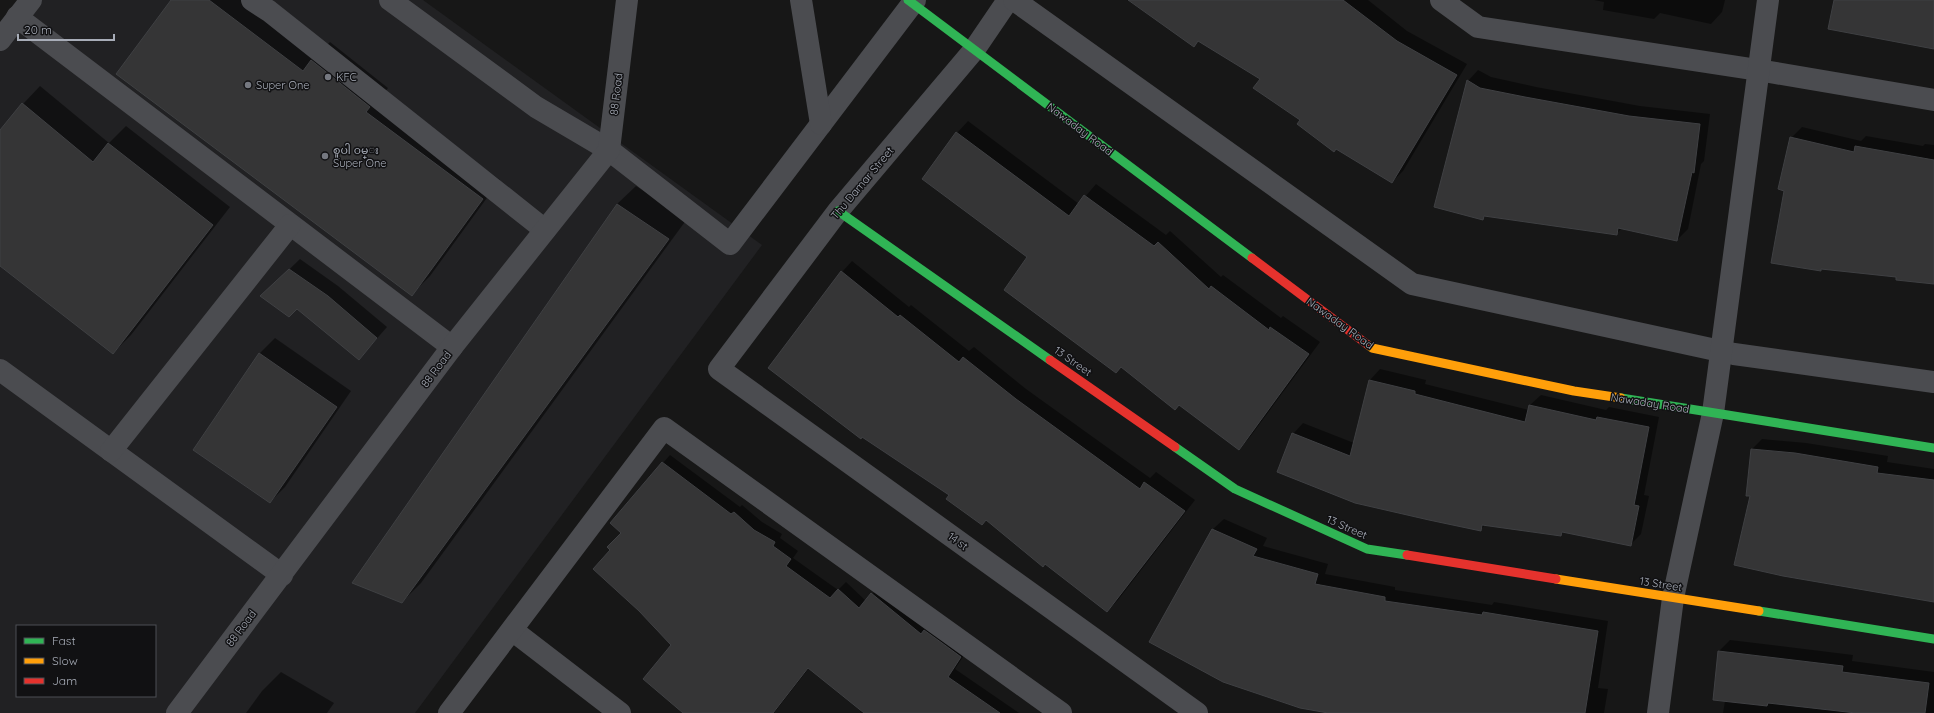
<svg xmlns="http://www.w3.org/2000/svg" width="1934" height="713" viewBox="0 0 1934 713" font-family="Quicksand,'Noto Sans Myanmar',sans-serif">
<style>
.built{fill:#212123;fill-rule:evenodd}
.shadow{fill:#0007}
.building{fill:#353536;stroke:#3f4043}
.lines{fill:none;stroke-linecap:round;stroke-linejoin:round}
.street{stroke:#4b4c50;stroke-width:22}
.fast{stroke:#30b455;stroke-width:9}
.slow{stroke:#ff9f0a;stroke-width:9}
.jam{stroke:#e5322d;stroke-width:9}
.poi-dot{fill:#757880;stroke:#111113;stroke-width:1.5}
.labels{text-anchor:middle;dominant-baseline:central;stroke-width:3;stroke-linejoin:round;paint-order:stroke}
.poi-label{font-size:11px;fill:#a8adb8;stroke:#111113;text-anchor:start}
.street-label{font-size:11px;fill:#a8adb8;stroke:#111113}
</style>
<rect width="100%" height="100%" fill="#171717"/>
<path class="built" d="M18 0H423L762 245 415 713H0V23ZM17 626H155V696H17Z"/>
<g class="shadow">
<path d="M172 0H252L321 51 330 42 388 88 384 93 500 180 430 276 412 294Z"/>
<path d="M1127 0H1368L1407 31 1467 64 1403 171 1392 182 1301 120 1261 79 1199 40 1194 45Z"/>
<path d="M1594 0H1725L1722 12 1711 24 1660 13 1654 19 1603 10 1604 2Z"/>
<path d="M1478 70 1491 77 1536 87 1640 106 1710 114 1704 161 1701 164 1688 229 1677 240 1622 228 1616 234 1486 215 1482 219 1468 81Z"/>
<path d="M40 86 109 143 126 126 230 207 131 335 113 353 0 266V131L23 104Z"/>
<path d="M968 121 1079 204 1096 184 1166 235 1170 231 1221 277 1223 275 1281 318 1283 316 1320 342 1250 437 1239 449 1029 257 957 133Z"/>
<path d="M1802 127 1861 141 1866 136 1923 146 1925 144 1934 145V283L1897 276 1822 268 1820 270 1785 190 1791 138Z"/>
<path d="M636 186 687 219 421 583 402 602 617 204Z"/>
<path d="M300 259 338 286 387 327 359 359 272 286Z"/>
<path d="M852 261 909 307 911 305 969 351 974 347 1026 389 1150 478 1156 472 1195 500 1118 600 1107 611 986 519 950 495 842 272Z"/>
<path d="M275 338 351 391 285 487 270 502 194 449 260 353Z"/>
<path d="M1380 369 1426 380 1425 384 1529 410 1530 405 1541 395 1606 410 1609 407 1659 417 1644 495 1649 496 1641 534 1630 545 1565 531 1561 535 1486 524 1480 530 1293 434 1303 423 1354 443 1370 380Z"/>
<path d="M1762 439 1806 443 1888 456 1887 462 1934 469V601L1751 495 1752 449Z"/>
<path d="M670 455 740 507 742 505 762 522 782 534 780 538 798 551 793 558 838 590 846 582 866 601 880 586 968 649 955 669 1019 713H862L860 712 861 710 809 668 774 713H685L672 645 612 549 663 463Z"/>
<path d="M1224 519 1267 538 1263 546 1328 564 1325 574 1395 587V590L1492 605 1494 602 1608 621 1598 688 1608 689 1604 713H1335L1150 642 1213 529Z"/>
<path d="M1730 640 1853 655 1852 661 1934 672V713H1723L1725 701 1714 700 1719 651Z"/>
<path d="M281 672 334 703 327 713H246L262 691Z"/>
</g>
<g class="building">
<path d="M171 0H209L303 71 311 60 370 107 366 112 483 199 412 296 116 74Z"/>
<path d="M1128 0H1343L1397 41 1457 75 1392 183 1336 149 1334 152 1297 124 1300 120 1253 88 1260 79 1198 41 1194 47Z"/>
<path d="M1834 0H1934V49L1828 29Z"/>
<path d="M1467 80 1480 88 1525 97 1629 116 1700 124 1694 173 1692 172 1677 241 1618 228 1617 235 1484 216 1483 220 1434 207Z"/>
<path d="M22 103 93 162 108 143 213 225 113 354 0 266V130Z"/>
<path d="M956 132 1069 216 1084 195 1154 246 1158 242 1209 289 1211 286 1269 330 1270 327 1309 354 1239 450 1179 405 1175 410 1121 367 1116 373 1004 290 1027 257 922 179Z"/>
<path d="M1790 137 1854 152 1855 146 1934 160V284L1896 280V277L1821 269V271L1771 263 1784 191 1778 189Z"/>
<path d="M617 204 669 239 402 603 352 583Z"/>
<path d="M289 269 328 296 377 338 359 360 297 309 289 317 260 296Z"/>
<path d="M841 271 898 317 900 315 959 362 963 357 1016 399 1140 489 1144 482 1185 511 1107 612 1045 564 1043 567 986 520 982 525 946 499 949 495 862 437 861 439 768 368Z"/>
<path d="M259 353 337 407 270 503 193 450Z"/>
<path d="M1369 380 1415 391V394L1525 422 1529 405 1596 420 1597 417 1649 427 1634 505 1639 506 1631 546 1562 532 1561 536 1482 525 1481 531 1429 520 1355 503 1277 472 1292 433 1350 456Z"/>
<path d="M1751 449 1795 453 1878 467 1877 473 1934 480V602L1783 576 1734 565 1750 496H1746Z"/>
<path d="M662 462 731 514 734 512 754 530 775 542 773 546 791 559 786 566 830 598 838 589 859 608 871 593 921 634 924 630 942 643 961 657 948 677 1000 713H864L808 668 773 713H683L643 679 671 645 639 611 593 569 610 550 607 547 621 533 610 523Z"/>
<path d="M1212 529 1257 549 1253 556 1318 574 1315 584 1385 597V601L1482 615 1483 612 1598 631 1585 713H1328L1300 708 1223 682 1149 642Z"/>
<path d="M1718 651 1843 666 1842 672 1929 683 1925 713H1856L1768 703 1767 706 1713 700Z"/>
</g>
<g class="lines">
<g class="street">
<path d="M252 0 269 11 545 230"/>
<path d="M390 0 536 107 609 150 730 244 915 0"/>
<path d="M801 0 821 124"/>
<path d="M1008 0 974 50 838 211 719 369 1197 713"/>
<path d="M1014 0 1412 284 1734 354 1934 382"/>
<path d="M1441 0 1478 27 1758 70 1934 100"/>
<path d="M17 17 452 347"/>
<path d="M0 40 31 0"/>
<path d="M0 370 282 575"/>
<path d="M111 451 290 225"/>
<path d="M512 630 620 713"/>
<path d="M177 713 452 347 609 150 627 0"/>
<path d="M449 713 664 428 1061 713"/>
<path d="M1658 713 1673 598 1713 413 1768 0"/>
</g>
<g class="fast">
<path d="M908 0 1252 258"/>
<path d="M838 211 1050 360"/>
<path d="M1621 398 1934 448"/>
<path d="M1175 447 1235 489 1367 549 1407 555"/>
<path d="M1759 611 1934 639"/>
</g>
<g class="slow">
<path d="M1368 345 1372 348 1574 391 1621 398"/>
<path d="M1556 579 1759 611"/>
</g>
<g class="jam">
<path d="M1252 258 1368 345"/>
<path d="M1050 360 1175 447"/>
<path d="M1407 555 1556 579"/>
</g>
</g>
<g class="poi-dot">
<circle cx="328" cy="77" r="4"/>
<circle cx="248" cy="85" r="4"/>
<circle cx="325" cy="156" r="4"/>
</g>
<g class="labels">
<g class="poi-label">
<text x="336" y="77">KFC</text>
<text x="256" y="85">Super One</text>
<text x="333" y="150">စူပါ ၀မ္း<tspan x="333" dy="13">Super One</tspan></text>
</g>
<g class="street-label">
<text transform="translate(616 94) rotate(-83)">88 Road</text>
<text transform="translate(1080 129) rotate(37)">Nawaday Road</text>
<text transform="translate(862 183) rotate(-50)">Thu Damar Street</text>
<text transform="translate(1340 323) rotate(36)">Nawaday Road</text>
<text transform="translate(1073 361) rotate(35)">13 Street</text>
<text transform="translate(436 369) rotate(-53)">88 Road</text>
<text transform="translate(1650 403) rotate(9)">Nawaday Road</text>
<text transform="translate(1347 527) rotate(24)">13 Street</text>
<text transform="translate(958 541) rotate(36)">14 st</text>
<text transform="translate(1661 584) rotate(9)">13 Street</text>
<text transform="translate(241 628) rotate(-53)">88 Road</text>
</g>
</g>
<rect x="16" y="625" width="140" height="72" fill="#111113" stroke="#4d4f55"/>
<rect x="24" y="638" width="20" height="6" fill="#30b455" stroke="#4d4f55"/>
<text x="52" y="645" font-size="12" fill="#a8adb8">Fast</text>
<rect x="24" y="658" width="20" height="6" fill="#ff9f0a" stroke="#4d4f55"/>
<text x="52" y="665" font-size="12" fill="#a8adb8">Slow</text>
<rect x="24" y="678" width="20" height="6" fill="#e5322d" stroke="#4d4f55"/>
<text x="52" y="685" font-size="12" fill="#a8adb8">Jam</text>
<path d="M18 34v6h96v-6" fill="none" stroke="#a8adb8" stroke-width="2"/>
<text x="24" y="34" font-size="12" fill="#a8adb8" stroke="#111113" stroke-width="3" paint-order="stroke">20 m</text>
</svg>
